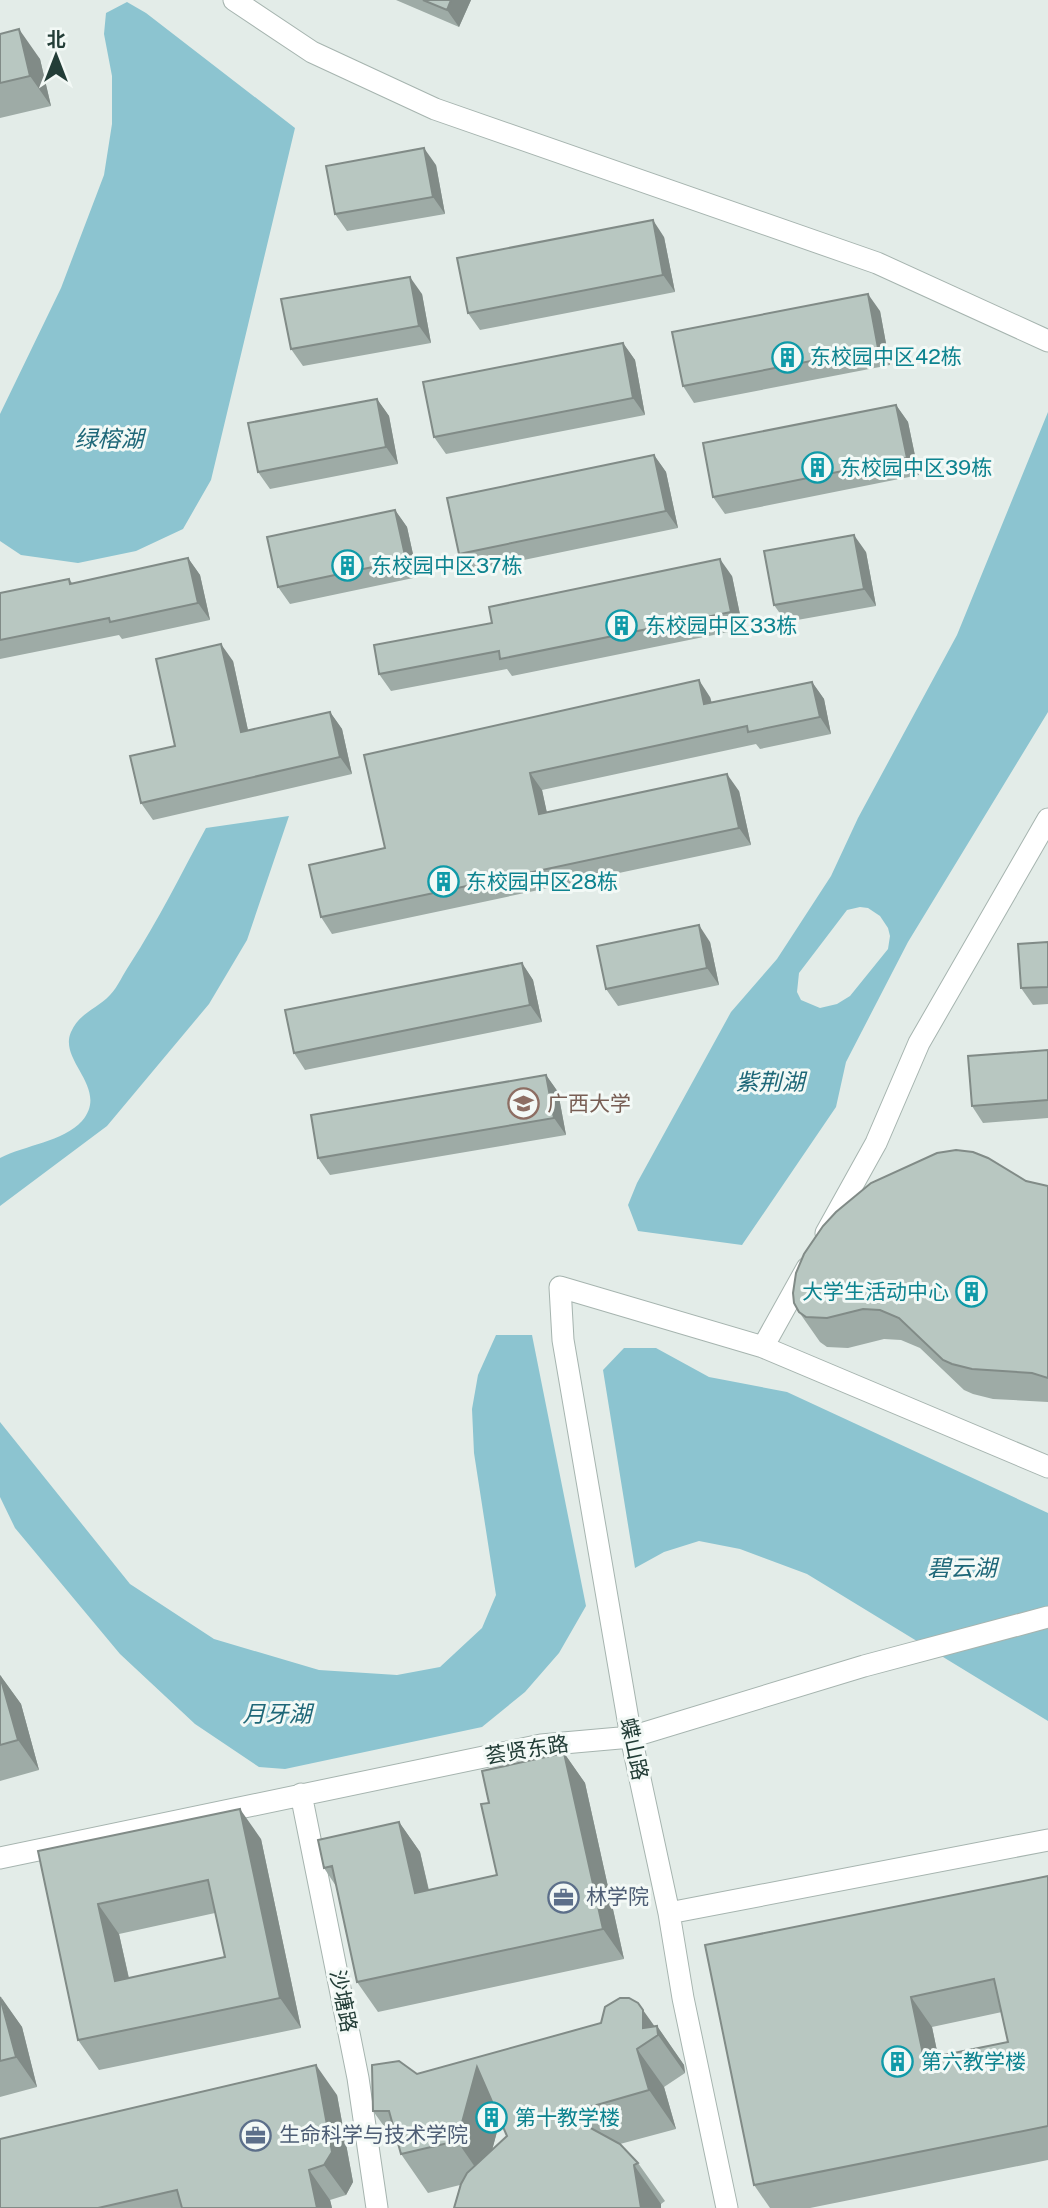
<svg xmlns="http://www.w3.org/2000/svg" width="1048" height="2208" viewBox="0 0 1048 2208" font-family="'Public Sans','Noto Sans SC',sans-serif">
	<rect width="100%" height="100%" fill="#e3ece8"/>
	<path fill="#8cc4d0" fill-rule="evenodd" d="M127,2L146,13L295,128L211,480L183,529L136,551L78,563L21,555L0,541V414L61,288L104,175L112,124V76L104,34L106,13Z
		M1048,412V712L908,942L846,1062L836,1107L742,1245L638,1231L628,1205L637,1183L731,1012L777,959L831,876L858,818L957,635ZM860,907L868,908L880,916L888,928L890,936L888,949L850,996L837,1004L820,1008L801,1000L797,992L799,973L847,910Z
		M289,816L247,940L209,1004L107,1126L0,1206V1158C25,1145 63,1142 82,1121C110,1088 58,1061 71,1032C79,1013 97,1009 110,995C118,987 123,974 130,964C158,921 181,874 206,828Z
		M496,1335H532L586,1606L559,1653L525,1692L482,1727L285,1769L259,1767L195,1724L120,1654L15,1528L0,1497V1422L130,1584L214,1639L319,1670L397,1675L440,1667L482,1628L496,1595L474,1453L472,1409L478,1375Z
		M624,1348H656L709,1377L787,1392L1048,1513V1721L807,1574L740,1549L699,1541L664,1552L635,1568L603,1370Z"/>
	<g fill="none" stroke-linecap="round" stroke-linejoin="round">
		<defs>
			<path id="street" d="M234,0L312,52L435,109L877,263L1048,341
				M826,1233L876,1143L919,1043L1048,819
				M763,1347L807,1268
				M301,1794L358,2078L377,2208
				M0,1858L541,1745L631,1737L864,1666L1048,1617
				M669,1913L1048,1840
				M727,2208L683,1998L669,1913L631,1737L563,1340L560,1287L763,1347L1048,1467"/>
		</defs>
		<use href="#street" stroke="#a6b4af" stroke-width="23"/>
		<use href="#street" stroke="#fff" stroke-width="21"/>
	</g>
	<path fill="#9eaba6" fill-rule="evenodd" d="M396,0H471L459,27Z
		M0,34L40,59L51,106L0,118Z
		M436,165L445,214L347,231L335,214Z
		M664,237L675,292L480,330L468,313Z
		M422,294L431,343L303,366L291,349Z
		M880,311L890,365L694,403L683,386Z
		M623,343L635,360L645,415L446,454L434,437Z
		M377,399L389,416L398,464L270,489L258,472Z
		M896,405L908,422L919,475L725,514L713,497Z
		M654,455L666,472L678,528L471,571L459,554Z
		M395,510L407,527L418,577L290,604L278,587Z
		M866,552L876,606L786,622L774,605Z
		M188,558L200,575L210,620L122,639L119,635L0,659V593L69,579L73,584Z
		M732,576L743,629L512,676L507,669L391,691L379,674L492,623Z
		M233,661L248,730L330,712L342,729L352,774L153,820L141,803L175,746Z
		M812,682L824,699L831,734L760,749L756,744L542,790L547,814L739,791L751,845L332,934L321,917L385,848L364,755L710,697L712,703Z
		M710,942L719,985L618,1006L606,989Z
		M1048,942V1004L1033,1005L1021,988Z
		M522,963L533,980L542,1022L305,1070L294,1053Z
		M1048,1050V1118L983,1123L972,1106Z
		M546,1075L558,1092L566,1135L330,1175L318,1158Z
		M1026,1181L1048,1186V1402L993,1399L973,1394L964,1390L920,1348L901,1340L884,1339L848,1348L827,1347L820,1342L799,1312Z
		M0,1675L21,1704L39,1770L0,1781Z
		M564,1753L585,1783L624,1959L378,2012L357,1982L336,1886L324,1868L399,1822L420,1852L429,1890L497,1875L489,1803Z
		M261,1839L301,2028L99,2070L78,2040L38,1851ZM215,1913L225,1957L129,1978L119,1934Z
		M1048,1876V2160L810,2208H770L754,2185L705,1945ZM1002,2012L1008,2042L938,2056L932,2027Z
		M0,1997L22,2027L37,2087L0,2097Z
		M657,2026L684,2065L685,2073L664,2087L676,2129L620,2144L638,2163L665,2201L661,2204V2208H454L460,2185L428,2193L401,2154L399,2147L373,2111L417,2074ZM500,2120L507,2136L492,2150Z
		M337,2095L353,2182L346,2195L330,2200L332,2208H0Z"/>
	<path fill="#818b87" d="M451,0H471L459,27L447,10Z
		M19,29L40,59L51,106L30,76Z
		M424,148L436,165L445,214L433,197Z
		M653,220L664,237L675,292L663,275Z
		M410,277L422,294L431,343L419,326Z
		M868,294L880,311L890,365L878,348Z
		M623,343L635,360L645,415L633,398Z
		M377,399L389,416L398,464L386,447Z
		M896,405L908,422L919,475L907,458Z
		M654,455L666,472L678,528L666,511Z
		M395,510L407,527L418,577L406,560Z
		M854,535L866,552L876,606L864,589Z
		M188,558L200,575L210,620L198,603Z
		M720,559L732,576L743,629L731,612Z
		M221,644L233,661L252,749L241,732Z
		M699,680L710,697L716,721L704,704Z
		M812,682L824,699L831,734L820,717Z
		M330,712L342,729L352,774L340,757Z
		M530,773L542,790L551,831L539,814Z
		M727,774L739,791L751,845L739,828Z
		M699,925L710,942L719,985L707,968Z
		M522,963L533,980L542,1022L530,1005Z
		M546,1075L558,1092L566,1135L554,1118Z
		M0,1675L21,1704L39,1770L18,1740Z
		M564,1753L585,1783L624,1959L603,1929Z
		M240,1809L261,1839L301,2028L280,1998Z
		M399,1822L420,1852L436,1923L415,1893Z
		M98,1904L119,1934L136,2011L115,1981Z
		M1,1997L22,2027L37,2087L16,2057Z
		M911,1997L932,2027L945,2089L924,2059Z
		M643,2010L658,2031L657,2026L684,2065L685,2073L658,2035L643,2028Z
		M637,2049L664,2087L676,2129L649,2090Z
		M316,2065L337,2095L353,2182L346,2195L324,2165Z
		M477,2067L504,2106L484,2180L457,2141Z
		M634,2165L661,2204V2208H641Z
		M309,2170L330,2200L332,2208H317Z"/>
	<path fill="#b8c7c1" stroke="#818b87" stroke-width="2" fill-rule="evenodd" d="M423,0H451L447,10Z
		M19,29L30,76L0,83V34Z
		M424,148L433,197L335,214L326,166Z
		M653,220L663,275L468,313L457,258Z
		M410,277L419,326L291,349L281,299Z
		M868,294L878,348L683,386L672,332Z
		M623,343L633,398L434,437L423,382Z
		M377,399L386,447L258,472L248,423Z
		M896,405L907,458L713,497L703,443Z
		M654,455L666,511L459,554L447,498Z
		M395,510L406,560L278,587L267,537Z
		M854,535L864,589L774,605L764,551Z
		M188,558L198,603L110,622L109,618L0,640V593L69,579L70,584Z
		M720,559L731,612L500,659L499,651L379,674L374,645L492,623L489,607Z
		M221,644L241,732L330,712L340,757L141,803L130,756L175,746L156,659Z
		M699,680L704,704L812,682L820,717L748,732L747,726L530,773L539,814L727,774L739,828L321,917L309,865L385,848L364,755Z
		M699,925L707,968L606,989L597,946Z
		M1048,942V987L1021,988L1018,944Z
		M522,963L530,1005L294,1053L285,1010Z
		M1048,1050V1100L972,1106L968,1056Z
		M546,1075L554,1118L318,1158L311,1115Z
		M956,1150L973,1152L988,1158L1026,1181L1048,1186V1378L1032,1373L972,1369L952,1364L943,1360L899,1318L880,1310L863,1309L827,1318L806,1317L799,1312L794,1303L793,1293L796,1273L804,1254L823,1226L836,1212L871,1183L937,1153Z
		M0,1676L18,1740L0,1745Z
		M564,1753L603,1929L357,1982L332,1866L324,1868L318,1840L399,1822L415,1893L497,1875L481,1804L489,1803L482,1771Z
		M240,1809L280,1998L78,2040L38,1851ZM208,1880L225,1957L115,1981L98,1904Z
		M1048,1876V2126L754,2185L705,1945ZM994,1979L1008,2042L924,2059L911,1997Z
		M0,1997L16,2057L0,2061Z
		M620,1998H629L638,2003L643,2010V2028L657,2026L658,2035L637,2049L649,2090L565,2114L620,2144L638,2163L634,2165L641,2208H454L461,2184L467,2173L507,2136L477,2067L457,2141L401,2154L389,2111H373L372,2065L399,2061L417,2074L601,2023L605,2007Z
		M316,2065L332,2152L324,2165L309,2170L317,2208H182L177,2190L98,2208H0V2139Z"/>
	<defs>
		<symbol id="building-ring" viewBox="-11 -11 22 22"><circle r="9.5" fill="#f3f9f6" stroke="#0f9aa8" stroke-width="1.5"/><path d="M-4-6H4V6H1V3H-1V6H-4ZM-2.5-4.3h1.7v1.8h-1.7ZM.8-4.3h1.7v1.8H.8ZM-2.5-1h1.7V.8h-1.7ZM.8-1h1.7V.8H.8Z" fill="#0f9aa8"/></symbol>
		<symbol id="university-ring" viewBox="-11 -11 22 22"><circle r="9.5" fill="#f3f9f6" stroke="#8d6e63" stroke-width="1.5"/><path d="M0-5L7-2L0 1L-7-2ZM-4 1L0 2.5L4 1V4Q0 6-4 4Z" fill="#8d6e63"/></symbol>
		<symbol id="office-ring" viewBox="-11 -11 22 22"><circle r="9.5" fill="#f3f9f6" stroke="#5c6f8a" stroke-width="1.5"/><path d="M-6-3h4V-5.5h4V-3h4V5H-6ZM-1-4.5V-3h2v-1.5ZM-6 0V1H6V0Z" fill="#5c6f8a"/></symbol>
	</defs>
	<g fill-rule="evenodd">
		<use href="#building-ring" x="770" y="340" width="35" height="35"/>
		<use href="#building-ring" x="800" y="450" width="35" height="35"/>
		<use href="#building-ring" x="330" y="548" width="35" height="35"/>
		<use href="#building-ring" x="604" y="608" width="35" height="35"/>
		<use href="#building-ring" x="426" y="864" width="35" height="35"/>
		<use href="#university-ring" x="506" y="1086" width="35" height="35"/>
		<use href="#building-ring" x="954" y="1274" width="35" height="35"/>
		<use href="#office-ring" x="546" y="1880" width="35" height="35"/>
		<use href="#building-ring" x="880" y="2044" width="35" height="35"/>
		<use href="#building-ring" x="474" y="2100" width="35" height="35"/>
		<use href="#office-ring" x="238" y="2118" width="35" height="35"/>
	</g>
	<g text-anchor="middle" stroke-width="6" stroke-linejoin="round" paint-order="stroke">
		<g font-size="21" fill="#0d838f" stroke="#f3f9f6" text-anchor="start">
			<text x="810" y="364">东校园中区42栋</text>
			<text x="840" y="475">东校园中区39栋</text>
			<text x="371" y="573">东校园中区37栋</text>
			<text x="645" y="633">东校园中区33栋</text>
			<text x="466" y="889">东校园中区28栋</text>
			<text x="949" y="1299" text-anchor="end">大学生活动中心</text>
			<text x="921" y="2069">第六教学楼</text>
			<text x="515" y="2125">第十教学楼</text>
		</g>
		<g font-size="21" fill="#785e54" stroke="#f3f9f6" text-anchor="start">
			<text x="547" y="1111">广西大学</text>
		</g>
		<g font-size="21" fill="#233d37" stroke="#f3f9f6">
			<text transform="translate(634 1749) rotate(78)" y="7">蝶山路</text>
			<text transform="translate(527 1750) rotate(-9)" y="7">荟贤东路</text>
			<text transform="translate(343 2001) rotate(79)" y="7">沙塘路</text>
		</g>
		<g font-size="21" fill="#4e5e75" stroke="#f3f9f6" text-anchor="start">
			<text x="586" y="1904">林学院</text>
			<text x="279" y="2142">生命科学与技术学院</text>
		</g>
		<g font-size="23" font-style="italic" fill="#1e6778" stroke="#f3f9f6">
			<text x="109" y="447">绿榕湖</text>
			<text x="770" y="1090">紫荆湖</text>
			<text x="962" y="1576">碧云湖</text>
			<text x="277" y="1722">月牙湖</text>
		</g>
	</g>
	<g transform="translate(56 56)" stroke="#f3f9f6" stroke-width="5" paint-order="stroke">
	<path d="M0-5L12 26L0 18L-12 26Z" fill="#233d37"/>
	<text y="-10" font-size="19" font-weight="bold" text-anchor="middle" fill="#233d37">北</text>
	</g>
</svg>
